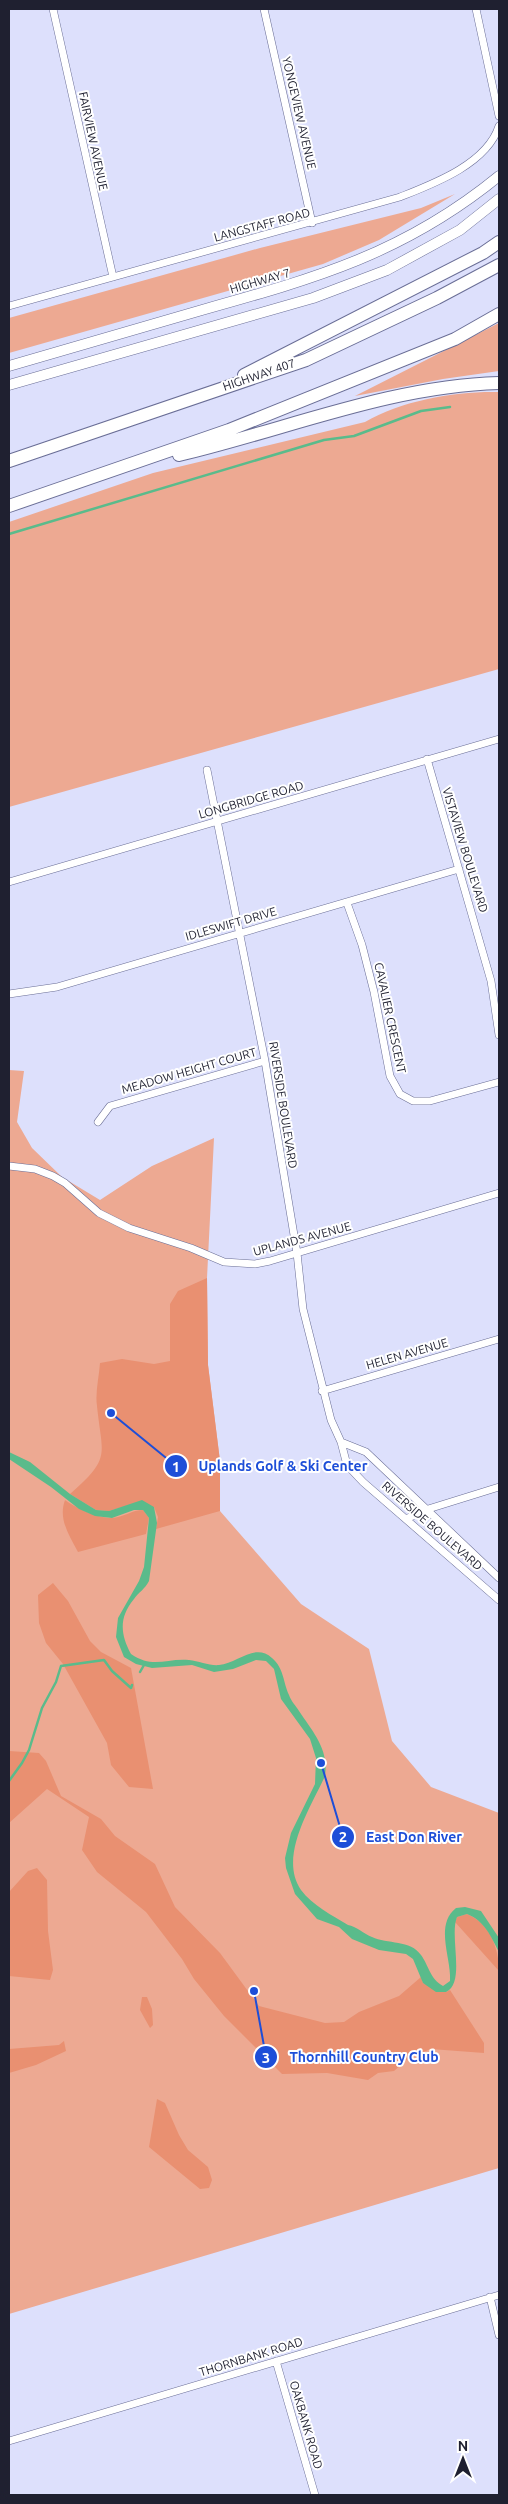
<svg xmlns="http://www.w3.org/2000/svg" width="508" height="2504" viewBox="0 0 508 2504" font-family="Ubuntu,sans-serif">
	<rect width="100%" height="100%" fill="#dde0fc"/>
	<path fill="#eda992" d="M455,194L379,240L323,264L9,353V318L260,248L421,208Z
		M499,323V371L443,379L355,396Z
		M499,392V669L9,807V522L153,473L365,422C403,400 456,391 499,392Z
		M9,1070L24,1071L17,1122L32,1148L62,1177L100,1200L152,1166L214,1138L207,1278L208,1365L220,1461V1511L301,1604L369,1649L392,1741L431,1787L499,1813V2168L9,2314Z"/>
	<path fill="#e99071" d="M207,1278L208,1365L220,1461V1511L156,1529L158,1517L154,1507L129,1505L109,1511L96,1510L70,1494C112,1457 102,1456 97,1406C95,1393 99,1377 100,1363L122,1359L154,1364L170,1361V1304L178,1291Z
		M65,1500C76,1508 99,1519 113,1518C124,1517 132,1510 143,1510L149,1518L146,1534L78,1552C69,1535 58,1519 65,1500Z
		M53,1583L68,1601L90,1641L101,1652L131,1668L153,1789L129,1787L111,1765L107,1743L63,1664L46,1643L39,1623L38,1595Z
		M9,1751L39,1753L46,1761L61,1796L101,1819L115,1836L155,1864L175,1907L220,1953L259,2006L325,2023L344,2022L359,2012L399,1996L421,1977L423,1983L446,1992L450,1990L484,2043V2053L431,2049L410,2057L394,2071L378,2073L368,2080L327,2073L282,2074L224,2016L194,1979L182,1959L146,1912L97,1872L82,1850L89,1817L47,1789L9,1823Z
		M37,1868L47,1880L48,1931L53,1970L50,1980L9,1976V1892L28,1871Z
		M467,1914C490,1923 499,1949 499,1971L455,1922L457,1917Z
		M142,1997H147L152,2009L153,2025L150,2028L140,2010Z
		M64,2041L66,2051L36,2065L9,2073V2049L59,2045Z
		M157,2099L165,2103L179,2135L188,2150L208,2167L212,2180L209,2188L200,2189L149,2147Z"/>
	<path fill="#5abb8b" d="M9,1452L30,1462L70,1494L96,1510L109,1511L142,1500L154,1507L157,1523L149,1581C145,1589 139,1592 134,1599C119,1617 120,1634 131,1654C153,1669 166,1658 189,1660C199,1661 210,1666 219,1665C237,1664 255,1642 272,1658C284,1668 283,1682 289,1695C291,1701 296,1706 299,1711C313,1732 329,1749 325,1776C311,1807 278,1857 301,1890C312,1905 333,1916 348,1925C356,1926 364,1934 372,1937C387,1944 411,1940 421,1955C429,1966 430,1979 443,1986L450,1981V1975C449,1953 436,1924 456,1908L465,1907L481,1911L499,1938V1952C491,1937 485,1921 467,1914L457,1917C449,1936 466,1983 446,1992H436L423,1983L413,1959L406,1954L379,1950L352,1939L339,1927L317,1919L295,1894L286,1868L285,1858L291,1833L315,1784L316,1758L310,1739L281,1699L274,1669L266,1661L256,1660L233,1669L214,1672L192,1665L152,1668L136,1664L124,1657L116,1637L118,1618L139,1581L144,1567L149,1518L143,1510H134L112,1518L95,1516L79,1509L51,1487L9,1459Z"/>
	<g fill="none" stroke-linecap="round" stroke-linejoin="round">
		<path stroke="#5abb8b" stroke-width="2.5" d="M9,534L324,440L354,436L421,411L450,407
			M140,1672L144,1665
			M9,1781L22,1763L29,1750L42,1708L56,1682L61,1666L104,1660L112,1671L131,1688L132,1685"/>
		<defs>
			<path id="minor" d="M53,9L113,277
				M264,9L312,223
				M476,9L499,116
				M9,306L400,197C433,184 487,164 499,126
				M427,759L491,981L499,1035
				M207,770L265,1061L297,1253L303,1309L331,1420L341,1442L347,1465L363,1482L499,1600
				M9,882L499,739
				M347,903L362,945L374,992L390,1076L400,1094L413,1101H430L499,1082
				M9,994L57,987L459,869
				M98,1122L110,1106L265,1061
				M9,1166L35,1169L53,1176L65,1183L99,1213L129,1228L191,1248L224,1262L255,1264L270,1261L499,1193
				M322,1391L499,1339
				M341,1442L366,1452L499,1578
				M406,1519L425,1510L499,1487
				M490,2297L499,2335
				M276,2361L315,2495
				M9,2441L499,2295"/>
			<path id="primary" d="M9,366C73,347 138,329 202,310C316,278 405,253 499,176
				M9,385L313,298L387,270L460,230L499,199"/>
			<path id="motorway" d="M244,375L483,253L499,242
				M179,455C285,430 390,386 499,383
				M9,461L306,360L437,298L499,265
				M9,506L229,430L455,339L499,314"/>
		</defs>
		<use href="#minor" stroke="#6a6e96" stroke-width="8"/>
		<use href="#primary" stroke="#6a6e96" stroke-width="11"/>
		<use href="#motorway" stroke="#6a6e96" stroke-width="14"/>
		<use href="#minor" stroke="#fff" stroke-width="7"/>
		<use href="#primary" stroke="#fff" stroke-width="10"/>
		<use href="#motorway" stroke="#fff" stroke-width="12"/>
	</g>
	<g text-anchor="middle" stroke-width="4" stroke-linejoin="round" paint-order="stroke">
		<g font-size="12" fill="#1f2030" stroke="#fff">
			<text transform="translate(299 113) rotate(77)" y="4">YONGEVIEW AVENUE</text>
			<text transform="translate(93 141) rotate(78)" y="4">FAIRVIEW AVENUE</text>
			<text transform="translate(262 225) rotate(-15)" y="4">LANGSTAFF ROAD</text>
			<text transform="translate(260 281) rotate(-16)" y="4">HIGHWAY 7</text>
			<text transform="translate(259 375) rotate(-19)" y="4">HIGHWAY 407</text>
			<text transform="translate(251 800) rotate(-16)" y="4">LONGBRIDGE ROAD</text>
			<text transform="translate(465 850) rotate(73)" y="4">VISTAVIEW BOULEVARD</text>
			<text transform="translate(231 924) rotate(-16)" y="4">IDLESWIFT DRIVE</text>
			<text transform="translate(390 1018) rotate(78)" y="4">CAVALIER CRESCENT</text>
			<text transform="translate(189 1071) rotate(-16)" y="4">MEADOW HEIGHT COURT</text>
			<text transform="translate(283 1105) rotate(81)" y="4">RIVERSIDE BOULEVARD</text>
			<text transform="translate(302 1239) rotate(-15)" y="4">UPLANDS AVENUE</text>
			<text transform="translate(407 1354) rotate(-16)" y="4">HELEN AVENUE</text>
			<text transform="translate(432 1526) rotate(41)" y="4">RIVERSIDE BOULEVARD</text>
			<text transform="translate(251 2357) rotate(-17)" y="4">THORNBANK ROAD</text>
			<text transform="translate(306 2425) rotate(74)" y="4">OAKBANK ROAD</text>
		</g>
	</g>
	<path fill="none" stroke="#1d4ed8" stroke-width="2" d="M111 1413L176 1466M321 1763L343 1837M254 1991L266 2057"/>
	<g fill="#1d4ed8" stroke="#fff" stroke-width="2">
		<circle cx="111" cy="1413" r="5"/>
		<circle cx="321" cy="1763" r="5"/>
		<circle cx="254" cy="1991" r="5"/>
		<circle cx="176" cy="1466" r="12"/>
		<circle cx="343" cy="1837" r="12"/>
		<circle cx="266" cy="2057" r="12"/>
	</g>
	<g font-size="15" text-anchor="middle" font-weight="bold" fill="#fff">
		<text x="176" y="1472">1</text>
		<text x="343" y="1842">2</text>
		<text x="266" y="2063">3</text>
	</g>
	<g font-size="14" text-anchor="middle" font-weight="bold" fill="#1d4ed8" stroke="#fff" stroke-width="4" stroke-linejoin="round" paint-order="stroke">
		<text x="283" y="1471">Uplands Golf &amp; Ski Center</text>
		<text x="414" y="1842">East Don River</text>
		<text x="364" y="2062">Thornhill Country Club</text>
	</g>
	<rect width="508" height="2504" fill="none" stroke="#1f2030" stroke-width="20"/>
	<g transform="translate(463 2459)" stroke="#ffffff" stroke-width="4" paint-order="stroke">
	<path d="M0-4L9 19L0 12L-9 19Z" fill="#1f2030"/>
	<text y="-8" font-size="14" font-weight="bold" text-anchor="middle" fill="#1f2030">N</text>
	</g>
</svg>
